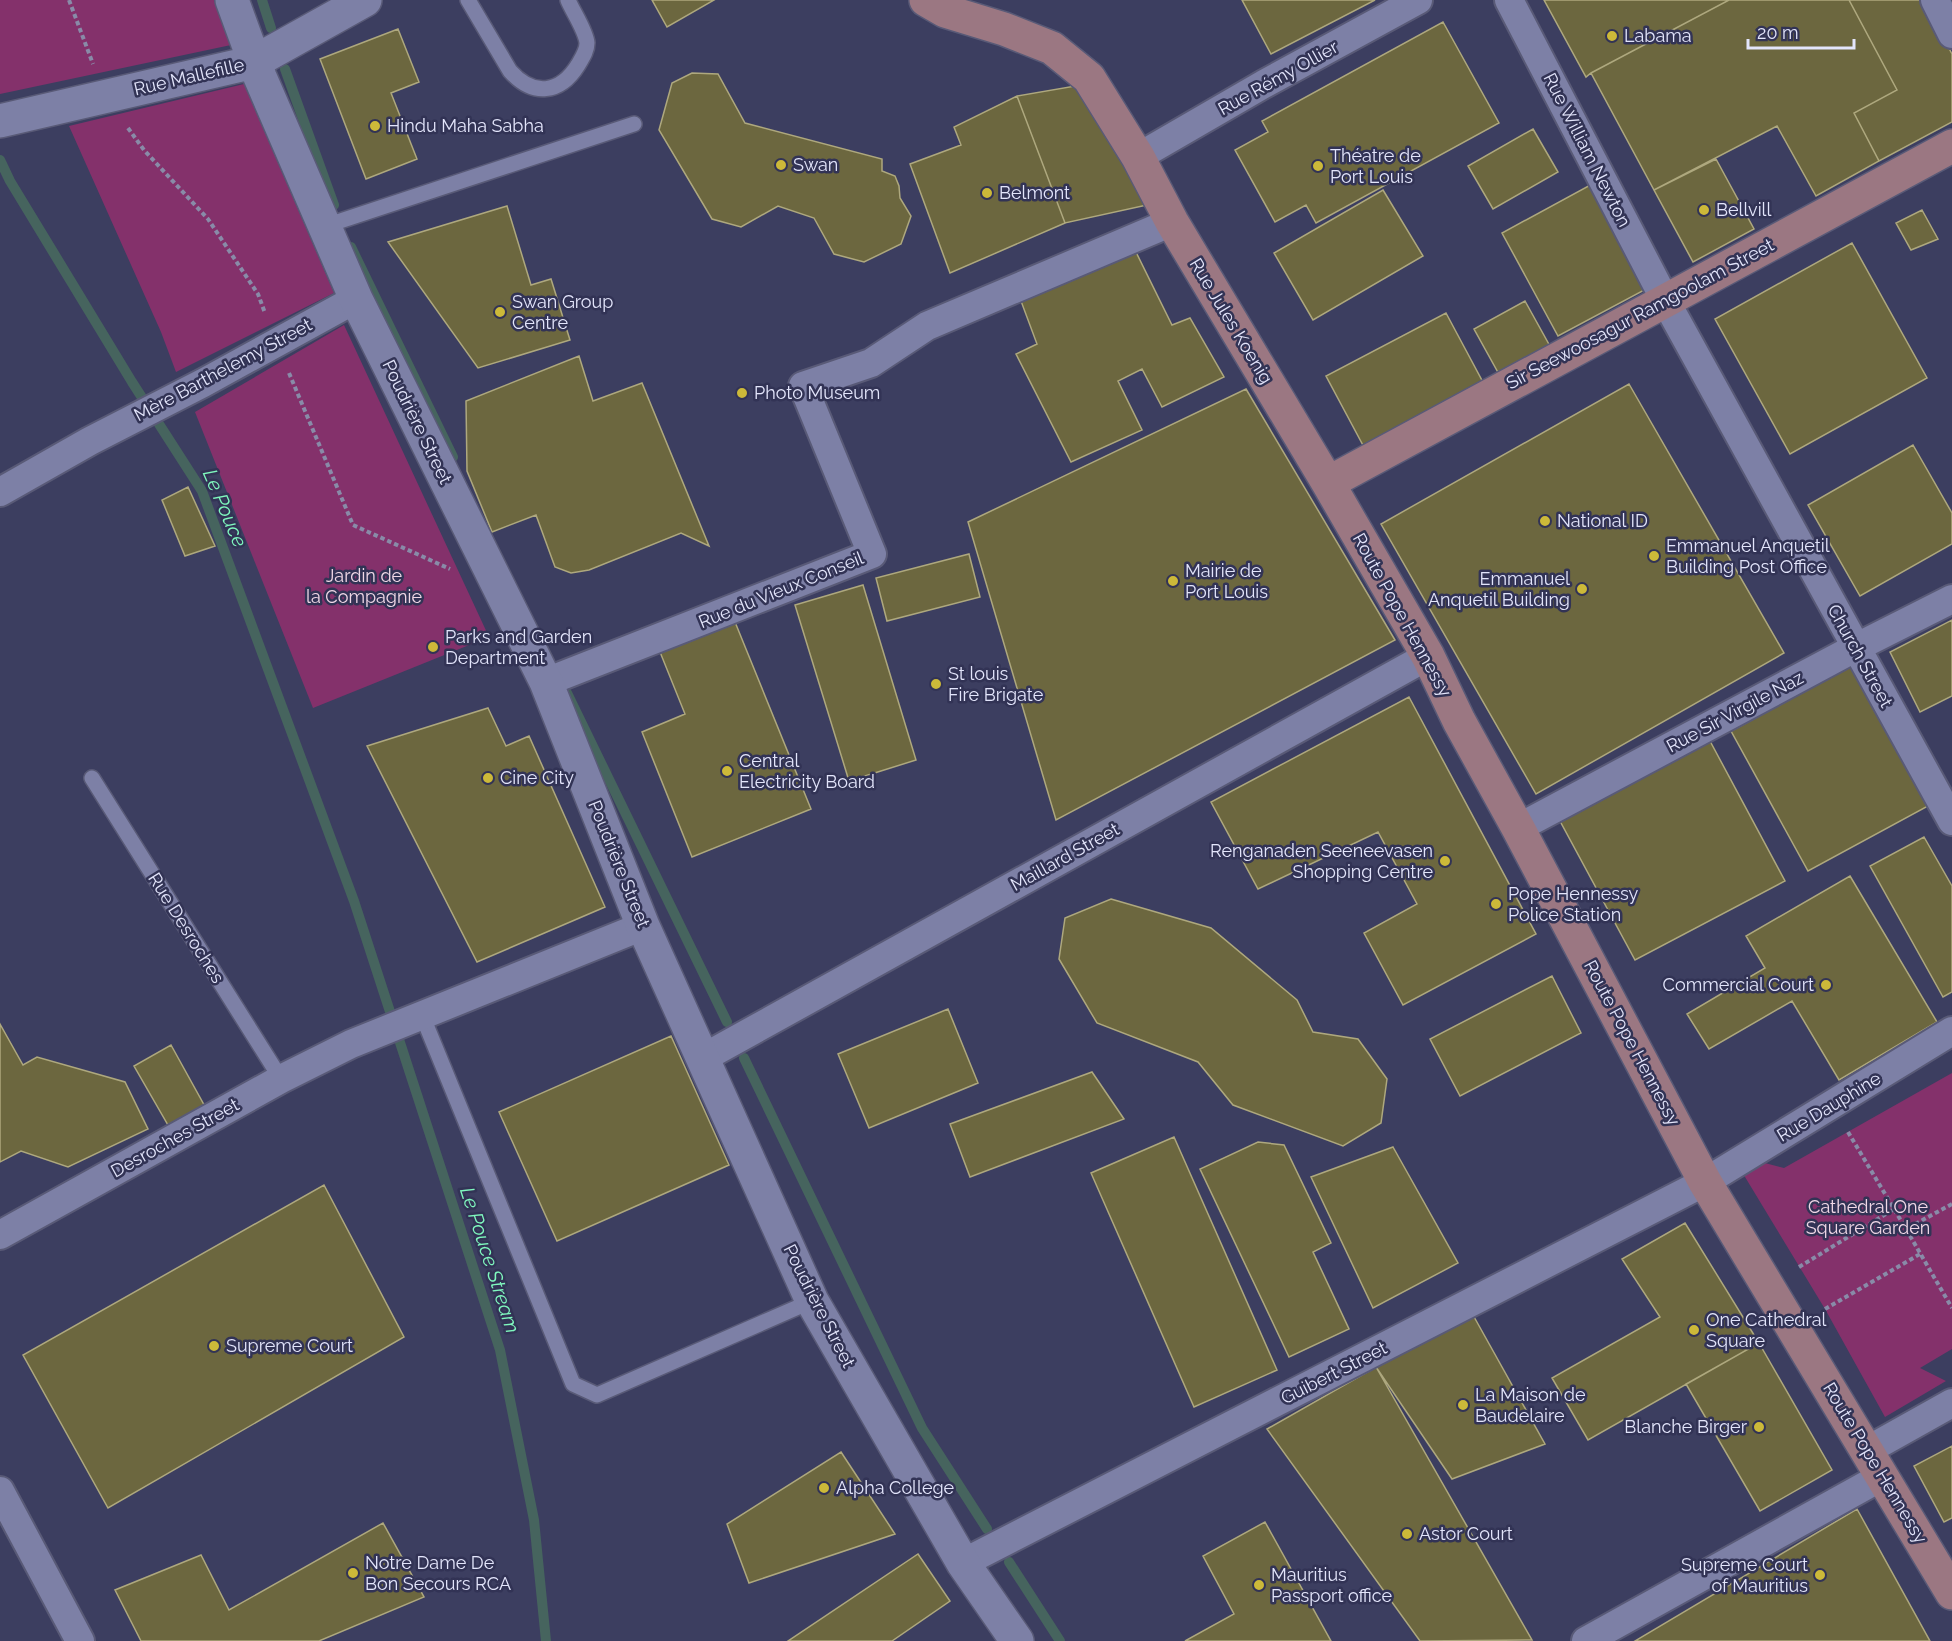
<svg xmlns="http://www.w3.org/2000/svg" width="1952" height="1641" viewBox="0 0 1952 1641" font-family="Raleway,sans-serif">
	<rect width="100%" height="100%" fill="#3c3e60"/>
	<path fill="#84316b" d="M0,0H214L231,45L0,94Z
		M244,84L334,293L176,372L161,332L69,126Z
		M344,325L489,637L313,708L195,412Z
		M1952,1073V1349L1920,1368L1946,1381L1885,1417L1825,1309L1742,1172L1761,1162L1784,1168Z"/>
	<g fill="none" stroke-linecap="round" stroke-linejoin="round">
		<path stroke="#46645e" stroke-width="10" d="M262,0L271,28
			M285,69L334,205
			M0,160L10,181L132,382L202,491L354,901L500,1350L534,1520L546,1641
			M351,247L453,457
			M567,693L727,1022
			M744,1058L922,1428L987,1529
			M1009,1562L1060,1641"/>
	</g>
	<path fill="#6c673f" stroke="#aea87e" stroke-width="1.5" d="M652,0H714L667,27Z
		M1242,0H1375L1271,54Z
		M1544,0H1729L1591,73L1586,77Z
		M1729,0H1849L1897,90L1854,113L1879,161L1816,196L1777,126L1654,190L1591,73Z
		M1849,0H1923L1952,54V122L1879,161L1854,113L1897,90Z
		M1443,22L1499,123L1316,223L1306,205L1275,222L1235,150L1268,132L1262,121Z
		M398,29L419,82L391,93L417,159L366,179L320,59Z
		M692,73L718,74L745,123L882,159V171L895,176L899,186L900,198L911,216L901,244L864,262L834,254L814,218L778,206L741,227L712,219L659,130L672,83Z
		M1081,85L1147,205L1065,223L1017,96Z
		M1017,96L1065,223L950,273L910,164L961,145L954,127Z
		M1533,129L1558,172L1493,209L1468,166Z
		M1716,159L1754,229L1693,262L1654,190Z
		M1594,183L1650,287L1558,336L1502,233Z
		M1383,190L1423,256L1313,320L1274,253Z
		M507,206L531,285L551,279L570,340L478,368L388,242Z
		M1922,210L1938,239L1911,250L1896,223Z
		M1852,243L1927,378L1790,454L1715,319Z
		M1132,244L1172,325L1190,318L1224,377L1162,407L1142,369L1118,381L1142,430L1071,462L1016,354L1037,344L1018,293Z
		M1525,301L1551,348L1500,376L1474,329Z
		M1446,313L1485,386L1365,449L1326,376Z
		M579,356L593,401L642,383L709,546L681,533L589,570L571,573L555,567L536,515L492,532L467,471L466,401Z
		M1629,384L1784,653L1536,794L1381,524Z
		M1246,389L1395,640L1056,820L968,522Z
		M1913,445L1952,513V544L1860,596L1808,505Z
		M188,487L215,546L185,556L162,500Z
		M969,554L980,597L887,621L876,578Z
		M863,585L916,760L849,781L795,605Z
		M1952,620V696L1920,712L1890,652Z
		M735,622L811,809L692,857L642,732L685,714L660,652Z
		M1851,666L1928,806L1808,871L1731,731Z
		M1409,697L1536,934L1403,1005L1364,933L1417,904L1378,832L1258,889L1211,802Z
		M488,708L506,746L529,736L605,907L477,962L367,746Z
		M1710,741L1785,881L1635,960L1560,821Z
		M1924,837L1952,886V992L1943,997L1870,866Z
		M1850,876L1937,1022L1839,1080L1792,1001L1709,1049L1687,1014L1765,968L1746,936Z
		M1111,899L1211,928L1297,1000L1313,1032L1358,1039L1387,1079L1381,1123L1343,1146L1233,1105L1198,1062L1097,1023L1059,959L1065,918Z
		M1552,976L1581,1033L1460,1096L1430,1039Z
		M948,1009L978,1083L869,1128L838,1054Z
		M0,1024L23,1065L37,1057L125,1082L148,1129L68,1167L21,1151L0,1162Z
		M671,1036L729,1165L557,1241L499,1112Z
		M171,1045L208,1112L172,1132L134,1066Z
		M1092,1072L1124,1119L970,1177L950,1124Z
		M1174,1137L1277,1370L1194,1407L1091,1173Z
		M1258,1142L1284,1145L1331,1243L1313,1252L1349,1329L1289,1357L1200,1169Z
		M1393,1147L1458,1263L1373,1308L1311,1177Z
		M324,1185L404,1337L108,1508L23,1355Z
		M1685,1223L1759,1343L1588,1440L1552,1378L1660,1317L1622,1259Z
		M1473,1315L1545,1444L1452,1479L1376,1367Z
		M1759,1343L1832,1470L1760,1511L1686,1384Z
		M1376,1367L1532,1640L1420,1641L1267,1429Z
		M1952,1446V1518L1944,1522L1914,1466Z
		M841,1452L895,1534L749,1583L727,1524Z
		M1857,1509L1930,1641H1635Z
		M1265,1522L1331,1641H1185L1234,1614L1203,1556Z
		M383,1523L424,1597L319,1641H141L115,1590L201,1555L229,1610Z
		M918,1554L950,1601L892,1641H788Z"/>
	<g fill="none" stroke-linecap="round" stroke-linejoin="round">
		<defs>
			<path id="service" d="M468,0L510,71C533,97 560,94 578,65C582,58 587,51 587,43C586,31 573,12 568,0
				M325,226L634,124
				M92,778L281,1079
				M422,1015L573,1384L597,1395L812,1301"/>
			<path id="minor" d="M1509,0L1665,300L1952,821
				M1935,0L1952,34
				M1138,157L1264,84L1418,0
				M0,492L90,441L203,383L356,299
				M546,682L872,554L803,386L871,363L927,326L1172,222
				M1518,828L1855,648L1952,599
				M703,1058L1428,656
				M0,1235L281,1079L351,1044L643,926
				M1868,1450L1952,1403
				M0,1491L80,1641
				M963,1563L1705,1182L1952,1031
				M1586,1641L1883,1476"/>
			<path id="tertiary" d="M232,0L260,77L356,299L546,682L643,926L812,1301L963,1563L1017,1641
				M0,121L254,62L365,0"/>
			<path id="secondary" d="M926,0L945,11L1004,29L1052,48L1089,78L1138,157L1172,222L1328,483L1428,656L1459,721L1518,828L1705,1182L1952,1593
				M1328,483L1952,146"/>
		</defs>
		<use href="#service" stroke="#595a77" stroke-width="18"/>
		<use href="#minor" stroke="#595a77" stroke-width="32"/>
		<use href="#tertiary" stroke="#595a77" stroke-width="36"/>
		<use href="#secondary" stroke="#595a77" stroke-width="36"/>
		<path stroke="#898ba8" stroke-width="4" stroke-dasharray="4.5 3" stroke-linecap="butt" d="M69,0L93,64
			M128,128L144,150L208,219L258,294L265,313
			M289,373L353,525L450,569
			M1848,1132L1906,1229
			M1952,1204L1906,1229L1952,1308
			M1799,1267L1894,1209
			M1825,1309L1920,1254"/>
		<use href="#service" stroke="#7d80a6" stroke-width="15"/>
		<use href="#minor" stroke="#7d80a6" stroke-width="28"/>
		<use href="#tertiary" stroke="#7d80a6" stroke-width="33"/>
		<use href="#secondary" stroke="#9b7782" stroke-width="33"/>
	</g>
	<g fill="#ccb939" stroke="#323355" stroke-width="2">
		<circle cx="1612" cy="36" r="6"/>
		<circle cx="375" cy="126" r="6"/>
		<circle cx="781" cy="165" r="6"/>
		<circle cx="1318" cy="166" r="6"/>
		<circle cx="987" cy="193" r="6"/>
		<circle cx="1704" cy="210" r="6"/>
		<circle cx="500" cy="312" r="6"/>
		<circle cx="742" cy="393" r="6"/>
		<circle cx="1545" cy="521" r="6"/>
		<circle cx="1654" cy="556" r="6"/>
		<circle cx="1173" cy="581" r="6"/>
		<circle cx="1582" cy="589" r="6"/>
		<circle cx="433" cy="647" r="6"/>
		<circle cx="936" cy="684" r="6"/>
		<circle cx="727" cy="771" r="6"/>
		<circle cx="488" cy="778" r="6"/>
		<circle cx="1445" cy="861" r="6"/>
		<circle cx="1496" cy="904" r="6"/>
		<circle cx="1826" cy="985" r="6"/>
		<circle cx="1694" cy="1330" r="6"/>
		<circle cx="214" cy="1346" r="6"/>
		<circle cx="1463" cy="1405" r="6"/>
		<circle cx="1759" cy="1427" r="6"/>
		<circle cx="824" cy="1488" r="6"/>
		<circle cx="1407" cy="1534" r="6"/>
		<circle cx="353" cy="1573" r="6"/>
		<circle cx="1820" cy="1575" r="6"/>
		<circle cx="1259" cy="1585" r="6"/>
	</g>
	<g text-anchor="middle" stroke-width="5" stroke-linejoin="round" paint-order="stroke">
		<g font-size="18" fill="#e3e5fb" stroke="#323355" text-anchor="start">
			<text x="1624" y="42">Labama</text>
			<text x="387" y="132">Hindu Maha Sabha</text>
			<text x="1330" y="162">Théatre de<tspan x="1330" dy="21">Port Louis</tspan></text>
			<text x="793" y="171">Swan</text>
			<text x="999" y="199">Belmont</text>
			<text x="1716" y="216">Bellvill</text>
			<text x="512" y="308">Swan Group<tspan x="512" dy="21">Centre</tspan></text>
			<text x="754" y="399">Photo Museum</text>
			<text x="1557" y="527">National ID</text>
			<text x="1666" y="552">Emmanuel Anquetil<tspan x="1666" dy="21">Building Post Office</tspan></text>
			<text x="1185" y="577">Mairie de<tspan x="1185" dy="21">Port Louis</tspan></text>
			<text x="1570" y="585" text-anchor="end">Emmanuel<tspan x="1570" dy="21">Anquetil Building</tspan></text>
			<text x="445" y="643">Parks and Garden<tspan x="445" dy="21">Department</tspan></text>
			<text x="948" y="680">St louis<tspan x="948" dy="21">Fire Brigate</tspan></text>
			<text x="739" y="767">Central<tspan x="739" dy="21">Electricity Board</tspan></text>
			<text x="500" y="784">Cine City</text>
			<text x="1433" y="857" text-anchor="end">Renganaden Seeneevasen<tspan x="1433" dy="21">Shopping Centre</tspan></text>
			<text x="1508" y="900">Pope Hennessy<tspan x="1508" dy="21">Police Station</tspan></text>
			<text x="1814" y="991" text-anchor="end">Commercial Court</text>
			<text x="1706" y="1326">One Cathedral<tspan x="1706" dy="21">Square</tspan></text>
			<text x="226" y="1352">Supreme Court</text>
			<text x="1475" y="1401">La Maison de<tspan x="1475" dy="21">Baudelaire</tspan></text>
			<text x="1747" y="1433" text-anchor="end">Blanche Birger</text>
			<text x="836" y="1494">Alpha College</text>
			<text x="1419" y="1540">Astor Court</text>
			<text x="365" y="1569">Notre Dame De<tspan x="365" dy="21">Bon Secours RCA</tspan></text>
			<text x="1808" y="1571" text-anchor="end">Supreme Court<tspan x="1808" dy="21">of Mauritius</tspan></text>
			<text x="1271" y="1581">Mauritius<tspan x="1271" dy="21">Passport office</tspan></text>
		</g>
		<g font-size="18" fill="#e3e5fb" stroke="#323355">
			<text transform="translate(189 77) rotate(-13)" y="6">Rue Mallefille</text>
			<text transform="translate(1278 78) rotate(-29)" y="6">Rue Rémy Ollier</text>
			<text transform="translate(1587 150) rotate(63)" y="6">Rue William Newton</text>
			<text transform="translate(1640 314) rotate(-28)" y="6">Sir Seewoosagur Ramgoolam Street</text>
			<text transform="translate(1231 321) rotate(59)" y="6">Rue Jules Koenig</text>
			<text transform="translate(223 370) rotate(-28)" y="6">Mère Barthelemy Street</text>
			<text transform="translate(417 422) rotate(64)" y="6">Poudrière Street</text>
			<text transform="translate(781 590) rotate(-22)" y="6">Rue du Vieux Conseil</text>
			<text transform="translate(1402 615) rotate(61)" y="6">Route Pope Hennessy</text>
			<text transform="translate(1860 656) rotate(61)" y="6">Church Street</text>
			<text transform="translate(1735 712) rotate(-28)" y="6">Rue Sir Virgile Naz</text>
			<text transform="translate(1065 857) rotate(-29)" y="6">Maillard Street</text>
			<text transform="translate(619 864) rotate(68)" y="6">Poudrière Street</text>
			<text transform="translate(186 928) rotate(58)" y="6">Rue Desroches</text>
			<text transform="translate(1632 1043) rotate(62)" y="6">Route Pope Hennessy</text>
			<text transform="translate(1829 1107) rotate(-31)" y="6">Rue Dauphine</text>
			<text transform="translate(175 1138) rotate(-29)" y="6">Desroches Street</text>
			<text transform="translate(819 1306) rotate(63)" y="6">Poudrière Street</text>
			<text transform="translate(1334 1373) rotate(-27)" y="6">Guibert Street</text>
			<text transform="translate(1875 1463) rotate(59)" y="6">Route Pope Hennessy</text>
		</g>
		<g font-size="18" fill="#f1d8e7" stroke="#323355">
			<text x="364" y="582">Jardin de<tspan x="364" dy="21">la Compagnie</tspan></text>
			<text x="1868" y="1213">Cathedral One<tspan x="1868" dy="21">Square Garden</tspan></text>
		</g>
		<g font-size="20" font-style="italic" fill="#80f9bf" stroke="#323355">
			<text transform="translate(225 508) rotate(67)" y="7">Le Pouce</text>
			<text transform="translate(490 1260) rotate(72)" y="7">Le Pouce Stream</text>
		</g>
	</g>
	<path d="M1748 39v9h106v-9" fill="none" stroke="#e3e5fb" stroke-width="3"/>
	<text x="1757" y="39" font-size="18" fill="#e3e5fb" stroke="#323355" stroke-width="4.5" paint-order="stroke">20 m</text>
</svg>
